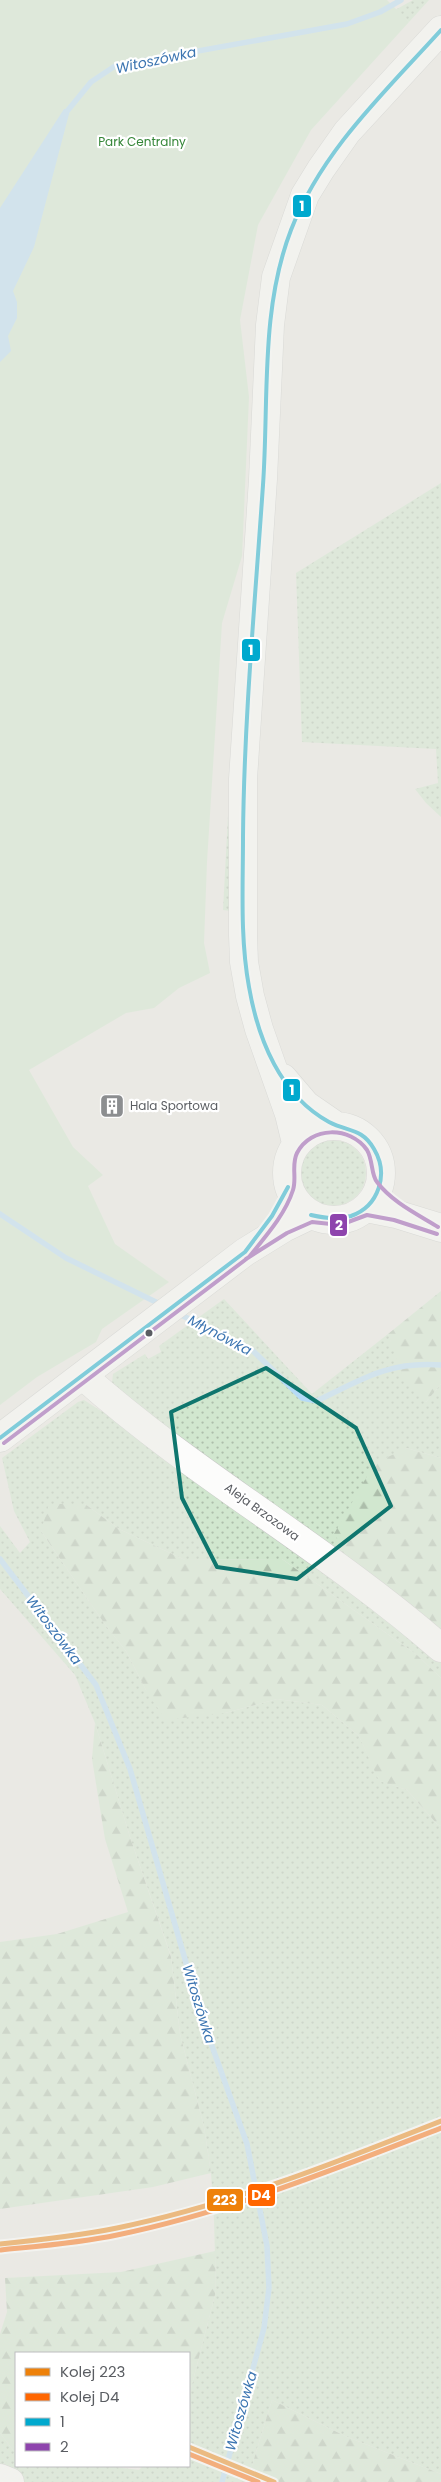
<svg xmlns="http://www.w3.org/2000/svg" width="441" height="2482" viewBox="0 0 441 2482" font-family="Poppins,sans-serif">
	<defs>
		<pattern id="grass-dots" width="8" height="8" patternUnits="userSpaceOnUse" patternTransform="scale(1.25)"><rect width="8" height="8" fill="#d1e7cf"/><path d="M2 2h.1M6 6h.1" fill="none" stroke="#adbeab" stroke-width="1.8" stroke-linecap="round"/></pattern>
		<pattern id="forest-firs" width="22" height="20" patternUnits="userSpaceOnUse" patternTransform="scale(1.25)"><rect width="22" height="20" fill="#d1e7cf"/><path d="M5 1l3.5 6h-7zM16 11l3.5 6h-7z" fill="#adbeab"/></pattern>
	</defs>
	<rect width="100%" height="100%" fill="#eae9e4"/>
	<path fill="url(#grass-dots)" d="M413,0H429L409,22L395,10Z
		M441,483V817L426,803L415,789L438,783L436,749L302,742L296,573Z
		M228,816L231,911L223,910Z
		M300 1173a33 33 0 1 1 66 0a33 33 0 1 1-66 0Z
		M224,1299L312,1394L388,1334L396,1354L426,1402L441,1384V1458L406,1448L352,1561L147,1419L112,1383L113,1374L145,1354L148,1359L161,1352L159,1346Z
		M84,1400L101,1411H115L441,1658V1678L417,1655L282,1559L185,1560L119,1529L85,1504L41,1531L104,1623L126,1651L146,1690L225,1713L277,1699L322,1705L359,1736L380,1781L407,1790L437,1824L441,1826V2474L345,2436L272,2400L247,2482H0V2433L13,2450L16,2451V2466H107L139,2470L143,2466H189V2396L216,2291L214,2220L211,2173L204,2127L180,2034L171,1956L130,1837L95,1723L75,1675L0,1589V1526L20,1553L30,1542L14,1511L2,1458L78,1402Z"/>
	<path fill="url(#forest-firs)" d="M441,1291V1384L426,1402L404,1381L388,1334Z
		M406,1448L441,1458V1634L352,1561L334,1534L374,1464Z
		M49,1504H85L119,1529L185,1560L282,1559L417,1655L441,1678V1826L437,1824L407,1790L379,1781L359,1736L322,1705L277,1699L225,1713L166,1720L148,1694L126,1651L104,1623L41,1531Z
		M95,1723L130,1837L171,1957L180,2034L204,2127L211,2173L153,2187L0,2209V1942L57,1934L128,1912L105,1839L92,1759Z
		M215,2251L216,2291L189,2396V2353H16V2451L13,2450L0,2433V2334L7,2312L5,2278L121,2272Z
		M272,2400L345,2436L441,2474V2482H247Z"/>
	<path fill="#d1e7cf" d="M0,0H387L409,22L311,130L258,225L240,320L249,397L242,556L222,623L207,862L204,943L210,973L179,988L154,1008L126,1013L29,1070L73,1147L103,1175L88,1186L115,1244L169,1282L102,1329L96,1342L37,1377L0,1405Z"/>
	<path fill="#b6dbf7" d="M64,109H68L69,114L34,247L13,291L17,302V318L8,336L11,351L0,362V208Z"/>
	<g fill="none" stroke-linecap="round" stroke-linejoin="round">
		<path stroke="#b6dbf7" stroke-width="5.5" d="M64,115L91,82L115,66L347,24L380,12L401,0
			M0,1214L66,1258L162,1305
			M177,1313L252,1350L302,1398L317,1401C362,1379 389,1361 441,1365
			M0,1559L96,1685L130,1769L202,2018L247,2144L267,2246L269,2288L264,2328L222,2482"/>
		<defs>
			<path id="minor" d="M283,1078L306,1105L335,1125
				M287 1173a47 47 0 1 1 94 0a47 47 0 1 1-94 0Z
				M296,1143L289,1114L259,1029L250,996L244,962L243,935V779L263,479L270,325L276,277L305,195L321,169L347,132L441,30
				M366,1208L396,1214L441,1228
				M83,1376C195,1476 328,1549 441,1648
				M0,1438L245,1252L284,1228L311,1215
				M0,2478L10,2482"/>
		</defs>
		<use href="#minor" stroke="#c7c7c6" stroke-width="29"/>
		<use href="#minor" stroke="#fcfcfb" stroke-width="28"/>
		<defs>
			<path id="bus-1" d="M311,1215C324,1218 338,1220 351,1216C379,1206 389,1174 374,1149C362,1128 348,1132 329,1122C280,1095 258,1039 249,987C240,938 243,887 243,837C244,720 255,602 263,485C269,400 260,310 291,230C322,150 385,92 441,30
				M0,1438L245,1252L272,1216L288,1187"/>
			<path id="bus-2" d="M246,1259L287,1233L312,1222L340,1225L367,1215L394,1220L437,1234
				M4,1443L249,1257C265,1237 285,1215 293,1190C297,1178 291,1165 297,1153C311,1126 350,1126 367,1150C373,1160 371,1175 377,1182C392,1202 417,1214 438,1227"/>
		</defs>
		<use href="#bus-1" stroke="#fff" stroke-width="8"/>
		<use href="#bus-2" stroke="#fff" stroke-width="8"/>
		<use href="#bus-1" stroke="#00a9ce" stroke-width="4"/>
		<use href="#bus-2" stroke="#8e44ad" stroke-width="4"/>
		<defs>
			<path id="rail-1" d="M0,2244C39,2240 78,2236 117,2228C229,2205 335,2163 441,2121
				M189,2447L274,2482"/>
			<path id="rail-2" d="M1,2250C40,2246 79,2243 117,2235C229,2212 335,2169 441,2128
				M189,2454L258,2482"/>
		</defs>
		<use href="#rail-1" stroke="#fff" stroke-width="9"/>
		<use href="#rail-2" stroke="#fff" stroke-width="9"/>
		<use href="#rail-1" stroke="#ee810a" stroke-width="5"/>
		<use href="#rail-2" stroke="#f60" stroke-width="5"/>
	</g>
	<path d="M0 0H441V2482H0ZM266,1368L356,1428L391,1506L297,1579L217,1567L182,1498L171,1412Z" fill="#eae9e4" fill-opacity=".55" fill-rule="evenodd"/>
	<path fill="none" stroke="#0f766e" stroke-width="4" stroke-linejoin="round" d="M266,1368L356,1428L391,1506L297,1579L217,1567L182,1498L171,1412Z"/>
	<defs>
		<symbol id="building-square" viewBox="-11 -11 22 22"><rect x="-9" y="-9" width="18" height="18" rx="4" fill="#8c8e90" stroke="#fff"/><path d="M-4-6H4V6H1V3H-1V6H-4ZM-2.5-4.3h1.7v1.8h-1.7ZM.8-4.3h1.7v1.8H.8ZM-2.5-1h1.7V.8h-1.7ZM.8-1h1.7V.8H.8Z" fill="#fff"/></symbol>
	</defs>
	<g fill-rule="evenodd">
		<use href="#building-square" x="98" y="1092" width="28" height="28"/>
	</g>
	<circle fill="#5a5d62" stroke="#fff" stroke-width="2" cx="149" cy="1333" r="4.5"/>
	<g text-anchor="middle" stroke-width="4.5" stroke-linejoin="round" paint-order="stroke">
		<g font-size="12" fill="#358638" stroke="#fff">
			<text x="142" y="146">Park Centralny</text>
		</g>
		<g font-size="12" fill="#5a5d62" stroke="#fff" text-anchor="start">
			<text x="130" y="1110">Hala Sportowa</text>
		</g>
		<g font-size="12" fill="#5a5d62" stroke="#fff">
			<text transform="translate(262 1512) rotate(36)" y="4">Aleja Brzozowa</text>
		</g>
		<g font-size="14" font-style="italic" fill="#3c75b1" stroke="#fff">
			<text transform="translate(156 60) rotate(-12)" y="5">Witoszówka</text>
			<text transform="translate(220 1335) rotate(28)" y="5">Młynówka</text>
			<text transform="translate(54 1630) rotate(53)" y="5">Witoszówka</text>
			<text transform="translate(199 2004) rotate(73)" y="5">Witoszówka</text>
			<text transform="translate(241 2411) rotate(-74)" y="5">Witoszówka</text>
		</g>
	</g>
	<g stroke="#fff" stroke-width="2">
		<rect x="292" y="194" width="20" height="24" rx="5" fill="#00a9ce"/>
		<rect x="241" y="638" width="20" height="24" rx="5" fill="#00a9ce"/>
		<rect x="282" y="1078" width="19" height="24" rx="5" fill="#00a9ce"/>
		<rect x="329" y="1213" width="19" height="24" rx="5" fill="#8e44ad"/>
		<rect x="247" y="2183" width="29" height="24" rx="5" fill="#f60"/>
		<rect x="206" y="2188" width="38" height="24" rx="5" fill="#ee810a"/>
	</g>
	<g font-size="14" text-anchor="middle" font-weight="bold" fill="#fff">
		<text x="302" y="211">1</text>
		<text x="251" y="655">1</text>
		<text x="292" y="1095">1</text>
		<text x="339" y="1230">2</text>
		<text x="261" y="2200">D4</text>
		<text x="225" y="2205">223</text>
	</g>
	<rect x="15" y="2352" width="175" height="115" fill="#ffffff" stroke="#bdbec0"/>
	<rect x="25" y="2368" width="25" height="8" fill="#ee810a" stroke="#bdbec0"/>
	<text x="60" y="2377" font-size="15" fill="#5a5d62">Kolej 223</text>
	<rect x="25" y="2393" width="25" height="8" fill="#ff6600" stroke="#bdbec0"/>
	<text x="60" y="2402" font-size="15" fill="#5a5d62">Kolej D4</text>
	<rect x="25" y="2418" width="25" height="8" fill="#00a9ce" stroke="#bdbec0"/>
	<text x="60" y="2427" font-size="15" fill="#5a5d62">1</text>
	<rect x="25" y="2443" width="25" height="8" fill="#8e44ad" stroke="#bdbec0"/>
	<text x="60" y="2452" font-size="15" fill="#5a5d62">2</text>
</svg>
